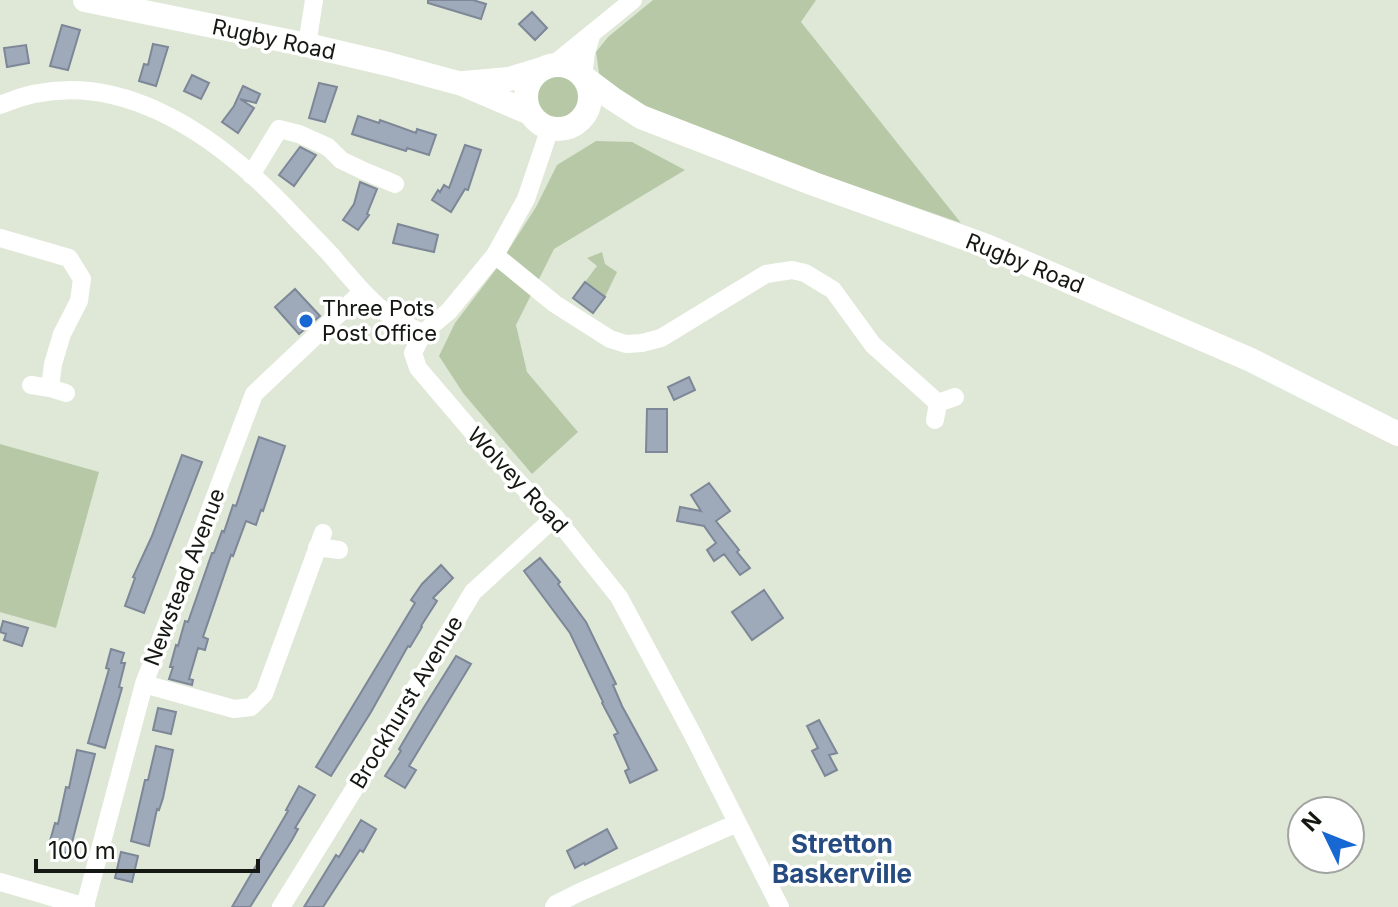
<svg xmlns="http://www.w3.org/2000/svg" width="1398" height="907" viewBox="0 0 1398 907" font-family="Inter,sans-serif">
	<rect width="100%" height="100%" fill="#dfe8d6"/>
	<path fill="#b7c8a7" d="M653,0H816L801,22L961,223L715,137L629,101L600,80L596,52L608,37Z
		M535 93a25 25 0 1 1 50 0a25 25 0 1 1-50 0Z
		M596,141L632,142L685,170L554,249L516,325L527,372L578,432L532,474L463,393L439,356L455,323L497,268L536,207L557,165Z
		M602,252L605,264L617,272L605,297L585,282L597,266L587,258Z
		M0,444L99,472L56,628L0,612Z"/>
	<path fill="#9ea9b9" stroke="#7d8797" stroke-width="2" d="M428,0H473L486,4L481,19L428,3Z
		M532,12L547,28L535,40L519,24Z
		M62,25L80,30L68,70L50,66Z
		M153,44L168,47L156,86L139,81L144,64L148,65Z
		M26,45L29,63L7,67L4,48Z
		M192,75L209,83L201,99L184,91Z
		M319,83L337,87L325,122L309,118Z
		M243,86L260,94L256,103L240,99L254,108L238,133L222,122L234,106Z
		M358,116L379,123L380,120L416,133L417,129L436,135L429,155L407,148L406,151L352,134Z
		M465,145L481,150L468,190L465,189L451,212L432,200L438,190L440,192L444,185L449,188Z
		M300,147L316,155L294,186L279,175Z
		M360,182L377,189L367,214L369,215L358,230L343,220L354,204Z
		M398,224L438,235L434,252L393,243Z
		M585,282L605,297L593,313L573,298Z
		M295,289L320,316L299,334L275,307Z
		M689,377L695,390L674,400L668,387Z
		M647,409H667V452H646Z
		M259,437L285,446L263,511L261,510L256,525L246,521L233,556L231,555L203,637L208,639L205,650L198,648L189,679L193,680L192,685L169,679L173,667H170L176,645L178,646L185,621L188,622L212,553H214L222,531L224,532L233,505L236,506Z
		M182,455L202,462L144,613L125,606L135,578L133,577L152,536Z
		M709,483L730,511L716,521L739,550L737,552L750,568L740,575L724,554L714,561L707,550L716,543L704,526L677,521L680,507L701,511L691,495Z
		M540,558L560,582L558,584L586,622L616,684L613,685L622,706L657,770L630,783L625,771L629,769L614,735L618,733L602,703L603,702L570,633L524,571Z
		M441,565L453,578L433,598L437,601L421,626L422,627L410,647L408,646L371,712L331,776L316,767L415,603L411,600L422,584Z
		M764,590L783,618L752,640L732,612Z
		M3,621L28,628L22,646L4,640L6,634L0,632Z
		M111,649L124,653L121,663H125L119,687L122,688L105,748L88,743L109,669L106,668Z
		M456,656L471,664L409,766L416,770L405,788L385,776L401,751L399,749L421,712Z
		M158,708L176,712L171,734L153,730Z
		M819,720L837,753L829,755L837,770L825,776L812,751L818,748L807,726Z
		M156,746L173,750L163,798L159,810L157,809L149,846L131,841L145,780H148Z
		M77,750L95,754L69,854L48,848L55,823L58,824L66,787L69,788Z
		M299,786L315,795L295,828L298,829L292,840L250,907H232L288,811L286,810Z
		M361,820L376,829L363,852L360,850L323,907H304L336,855L339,857Z
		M607,829L617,848L585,865L584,863L575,868L567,851Z
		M121,852L138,856L132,882L115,878Z"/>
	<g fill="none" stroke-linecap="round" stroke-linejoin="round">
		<path stroke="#fff" stroke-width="18" d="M307,45L314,0
			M553,65L633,0
			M583,75L586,53L592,33
			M0,105C110,57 216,134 289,211C303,226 317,240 331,255C350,277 367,299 390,316C400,323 412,328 423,333
			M548,128L546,140L526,199L495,255L449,311L423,333L413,353L418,368L481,442L521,485L555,517L619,597L692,733L780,907
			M251,175L279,129L299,134L328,147L341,160L364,171L395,184
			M0,238L69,258L82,279L79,301L62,334L53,364L50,388
			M495,255L555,304L610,339L626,344L642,343L661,338L766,274L792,270L805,273L833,290L873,345L938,403
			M31,385L50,388L66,393
			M935,420L938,403L955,397
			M317,547L339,550
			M144,684L234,709L251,707L264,694L323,533
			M0,882L86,907
			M85,906L144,684L254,394L362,292
			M281,907L366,770L473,592L555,517
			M554,907L556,904L578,893L737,823"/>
		<path stroke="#fff" stroke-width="24" d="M85,0L307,45L388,64L462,84L530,113
			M526 97a32 32 0 1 1 64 0a32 32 0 1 1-64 0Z
			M585,78L613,99L641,117L814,184L984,245L1251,360L1398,434
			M464,83L509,79L542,69"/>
	</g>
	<circle fill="#1768d2" stroke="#fff" stroke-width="3" cx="306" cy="321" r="8"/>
	<g text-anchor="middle" stroke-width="7" stroke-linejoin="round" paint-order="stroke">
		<g font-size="22" fill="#151812" stroke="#fff">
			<text transform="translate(274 39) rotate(12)" y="8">Rugby Road</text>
			<text transform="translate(1025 263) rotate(22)" y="8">Rugby Road</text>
			<text transform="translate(518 480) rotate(47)" y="8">Wolvey Road</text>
			<text transform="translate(184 577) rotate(-69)" y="8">Newstead Avenue</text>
			<text transform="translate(406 702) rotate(-59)" y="8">Brockhurst Avenue</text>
		</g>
		<g font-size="22" fill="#151812" stroke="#fff" text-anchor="start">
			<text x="322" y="316">Three Pots<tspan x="322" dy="25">Post Office</tspan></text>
		</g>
		<g font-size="26" font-weight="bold" fill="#254b81" stroke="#fff">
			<text x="842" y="853">Stretton<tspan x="842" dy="30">Baskerville</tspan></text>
		</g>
	</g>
	<g transform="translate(1326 835) rotate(313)"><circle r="38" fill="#ffffff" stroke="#a1a3a0" stroke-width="2"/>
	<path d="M0-6L14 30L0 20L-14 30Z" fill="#1768d2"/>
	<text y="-12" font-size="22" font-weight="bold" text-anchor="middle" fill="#151812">N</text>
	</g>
	<path d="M36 859v12h222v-12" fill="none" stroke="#151812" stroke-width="4"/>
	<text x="48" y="859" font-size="24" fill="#151812" stroke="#ffffff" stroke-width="6" paint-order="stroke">100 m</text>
</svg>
